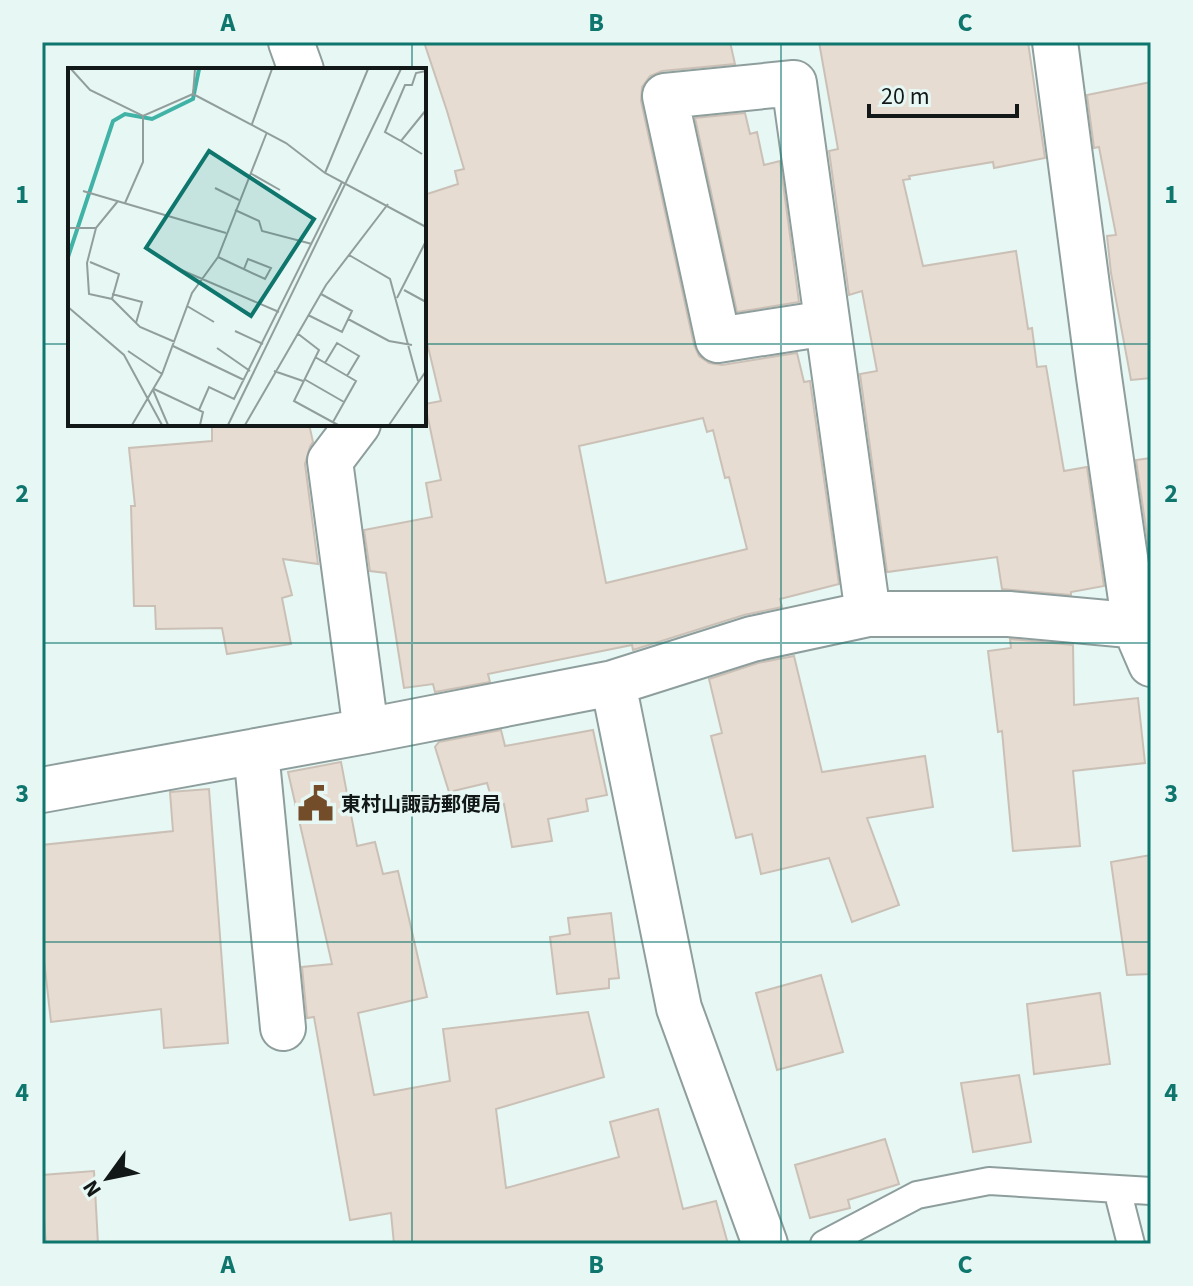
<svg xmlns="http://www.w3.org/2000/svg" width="1193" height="1286" viewBox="0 0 1193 1286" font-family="'Source Sans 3','Noto Sans JP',sans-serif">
	<rect width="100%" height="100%" fill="#e6f7f4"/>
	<path fill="#e7dcd2" stroke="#cbc0b6" stroke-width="2" fill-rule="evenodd" d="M424,42H730L735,64L662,71L650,76L642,87L641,101L694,345L699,356L709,363L722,365L797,353L804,382L810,381L839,584L780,599L782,607L744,615L633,650L632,645L488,674L490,682L435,692L433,684L404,688L386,573L370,571L364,530L432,517L426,483L441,480L425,404L441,401L424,330V195L458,184L455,171L464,169L447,111ZM703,418L707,432L713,430L725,478L729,477L747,549L606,583L579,446Z
		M819,42H1028L1045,158L994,168L993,162L909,176L910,179L903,180L923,266L1016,251L1028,329L1032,328L1037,367L1046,366L1064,471L1087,467L1104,586L1071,592V595L1002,589L997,557L887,572L860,374L877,371L862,291L849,295L829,151L838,149Z
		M1151,82V378L1131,380L1111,273L1107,236L1116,235L1099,147L1094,148L1087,95Z
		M745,113L750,134L757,132L764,165L780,161L799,302L737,312L695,118Z
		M212,424H309L313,442L310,447L305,464L318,564L283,559L292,595L282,598L291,644L227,654L222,628L156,629L155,606H134L131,506H135L129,448L212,441Z
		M1151,458V563L1136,460Z
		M1010,639L1073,645L1074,705L1138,698L1145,763L1073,771L1080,846L1013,851L1002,731L998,732L988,651L1011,648Z
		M794,656L822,772L925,756L933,807L867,818L899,905L852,922L829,858L761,874L752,834L736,838L711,736L722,733L709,679L758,663Z
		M501,730L505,746L593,730L607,795L586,799L588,811L548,819L552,841L512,847L504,804L494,807L487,783L449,792L435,747L439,742Z
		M341,762L357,846L375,842L383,874L398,871L427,997L358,1013L374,1095L450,1081L443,1029L588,1012L604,1077L496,1109L506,1188L619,1157L610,1122L658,1109L683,1209L716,1201L728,1244H394L391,1213L350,1220L314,1017L307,1018L302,967L332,964L288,772Z
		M209,789L228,1043L164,1048L161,1009L51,1022L42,942V845L173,831L170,792Z
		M1151,855V974L1127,975L1111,862Z
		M611,913L619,978L609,979V988L557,994L550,937L570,934L568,918Z
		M821,975L843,1052L777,1070L756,993Z
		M1100,993L1110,1064L1034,1074L1027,1004Z
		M1019,1075L1031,1142L973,1152L961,1083Z
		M885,1139L899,1184L848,1200L850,1208L810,1218L795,1165Z
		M94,1171L98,1244H46L44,1219H42V1175Z"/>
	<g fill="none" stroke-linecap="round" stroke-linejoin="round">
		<defs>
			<path id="service" d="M1117,1189L1131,1244
				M824,1244L917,1195L989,1181L1151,1191"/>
			<path id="minor" d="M291,42L301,70
				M1055,42L1099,377L1135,627L1151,664
				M827,323L718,340L665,96L794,83L868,614
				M358,424L330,461L366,731
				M613,683L679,1008L765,1244
				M256,751L283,1028
				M42,790L366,731L613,683L752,639L868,614H1009L1151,627"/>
		</defs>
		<use href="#service" stroke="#8e9e9c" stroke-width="30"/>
		<use href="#minor" stroke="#8e9e9c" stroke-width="48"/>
		<use href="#service" stroke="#fff" stroke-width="26"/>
		<use href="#minor" stroke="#fff" stroke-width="44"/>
	</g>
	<path fill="none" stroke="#0f766e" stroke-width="2" stroke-opacity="0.55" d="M412,42V70M781,42V1244M42,344H70M424,344H1151M412,424V1244M42,643H1151M42,942H1151"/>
	<defs>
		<symbol id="civic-bare" viewBox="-9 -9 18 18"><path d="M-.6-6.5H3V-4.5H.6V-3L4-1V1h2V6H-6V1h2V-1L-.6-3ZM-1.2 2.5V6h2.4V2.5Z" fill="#734d29" stroke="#e6f7f4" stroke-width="2.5" paint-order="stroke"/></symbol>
	</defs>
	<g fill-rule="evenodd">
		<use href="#civic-bare" x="290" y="778" width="51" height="51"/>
	</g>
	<g text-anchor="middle" stroke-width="7" stroke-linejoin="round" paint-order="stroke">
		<g font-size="20" font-weight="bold" fill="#121817" stroke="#e6f7f4" text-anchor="start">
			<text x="341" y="811">東村山諏訪郵便局</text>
		</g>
	</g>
	<g transform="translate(68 68)">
		<rect width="358" height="358" fill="#e6f7f4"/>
		<path fill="none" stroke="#41b2a6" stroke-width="4" d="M0,189L45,53L57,46L84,51L125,31L131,1"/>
		<path fill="none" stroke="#919e9c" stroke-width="2" d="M3,1L22,22L75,48L125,26L127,1M358,3L348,5L344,17H337L317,64L333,73L358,42M125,26L218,75L257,105L358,159M184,56L204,1M333,73L354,86M182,105L212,122M257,105L300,1M147,120L171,132M15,123L158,165M57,135L75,94V48M167,142L191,153L194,163L244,176M0,160H28L50,133M28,160L19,195L21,226L44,231L72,259L107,274M281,187L322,211L350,313M150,189L197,211L203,200L180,191L176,201M22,194L51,206L44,231M111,201L211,244M336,222L358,234M44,226L74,234L68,255M329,230L358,173M119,238L146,254M0,239L56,287L94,357M240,247L274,264L284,243L253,226M280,251L321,273L344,277M167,263L195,276M229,265L251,282L226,333L270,357M105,278L176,312M149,280L182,303M60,283L94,306M247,289L288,313L265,354M257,295L269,275L291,288L279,308M206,303L235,313M236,311L276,334M86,321L135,344L132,357M85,322L100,357M131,342L141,319L166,331L274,114M64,357L94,306L124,225L150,189L199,64M160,357L333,1M177,357L258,217L320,136M321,357L358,303"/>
		<path fill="#0f766e" fill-opacity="0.15" stroke="#0f766e" stroke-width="4" d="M141,83L246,151L183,248L78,180Z"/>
		<rect width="358" height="358" fill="none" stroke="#121817" stroke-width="4"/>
	</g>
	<rect width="1193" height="1286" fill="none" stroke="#e6f7f4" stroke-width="88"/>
	<g transform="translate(108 1178) rotate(237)" stroke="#e6f7f4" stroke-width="6" paint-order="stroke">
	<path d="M0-6L14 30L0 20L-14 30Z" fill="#121817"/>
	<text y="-12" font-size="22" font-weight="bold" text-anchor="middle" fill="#121817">N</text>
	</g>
	<path d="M869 104v12h148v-12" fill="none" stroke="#121817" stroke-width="4"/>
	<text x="881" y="104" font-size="24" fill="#121817" stroke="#e6f7f4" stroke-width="6" paint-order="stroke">20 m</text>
	<rect x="44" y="44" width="1105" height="1198" fill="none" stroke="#0f766e" stroke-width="3"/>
	<g font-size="26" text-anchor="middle" font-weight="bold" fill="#0f766e">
		<text x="228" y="31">A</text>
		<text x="596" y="31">B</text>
		<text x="965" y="31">C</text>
		<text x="22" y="203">1</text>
		<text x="1171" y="203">1</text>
		<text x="22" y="502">2</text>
		<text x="1171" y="502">2</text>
		<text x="22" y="802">3</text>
		<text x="1171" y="802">3</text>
		<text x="22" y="1101">4</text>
		<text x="1171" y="1101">4</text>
		<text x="228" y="1273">A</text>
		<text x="596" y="1273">B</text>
		<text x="965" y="1273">C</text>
	</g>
</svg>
